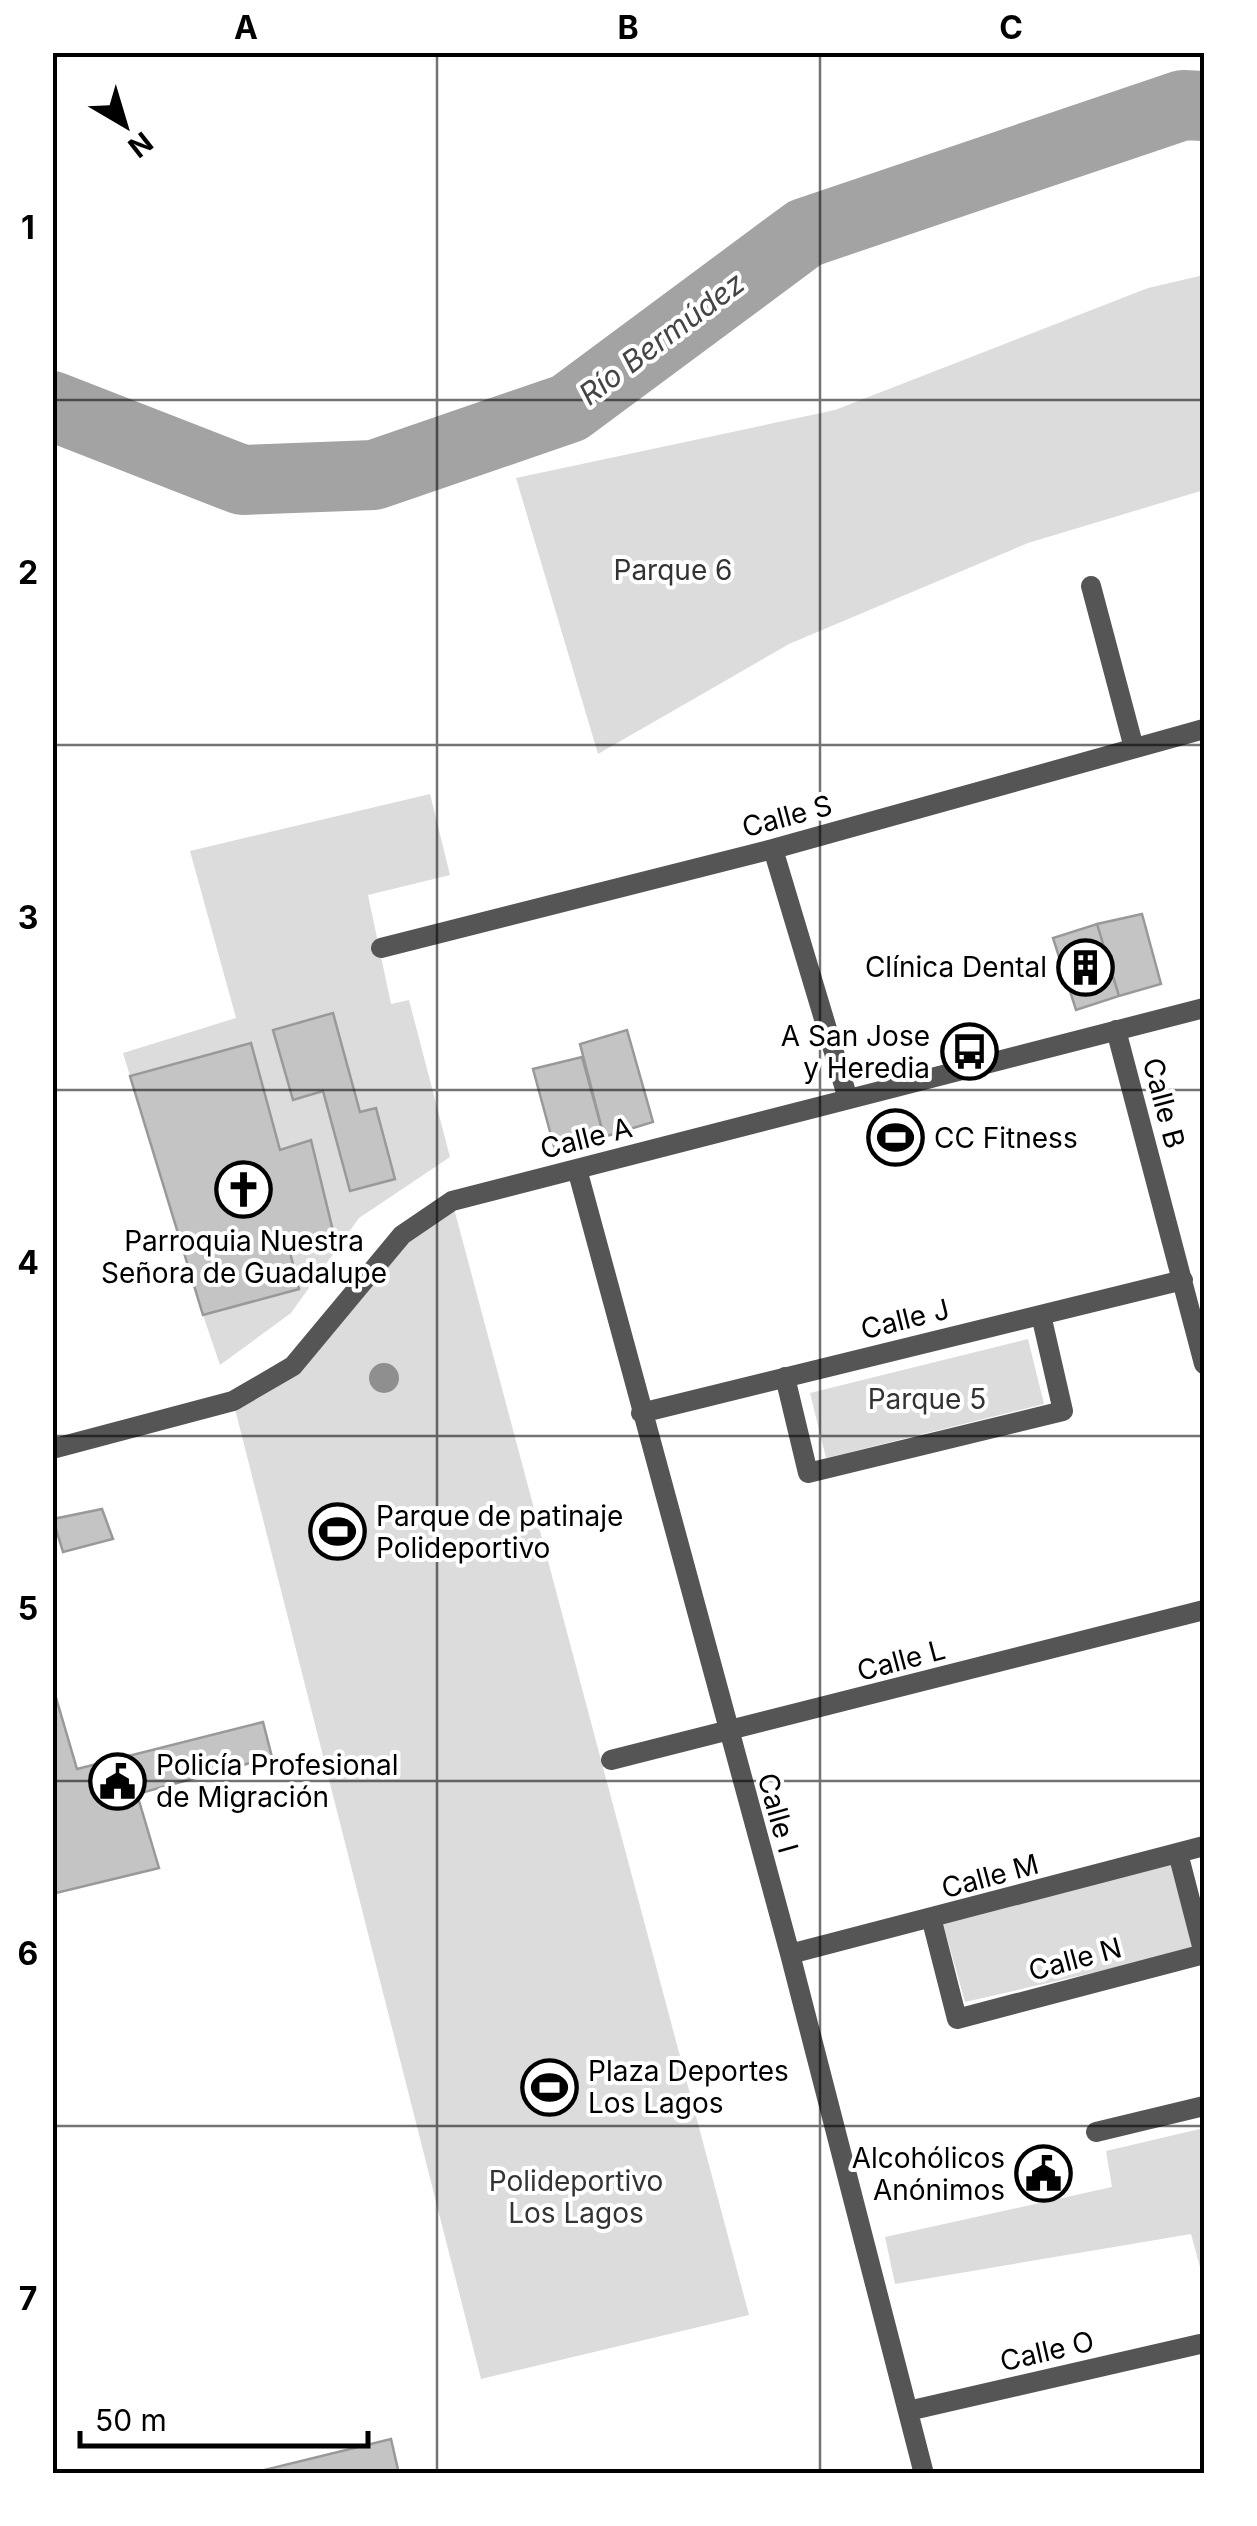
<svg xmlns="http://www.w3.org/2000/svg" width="1257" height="2526" viewBox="0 0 1257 2526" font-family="Inter,sans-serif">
	<rect width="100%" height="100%" fill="#fff"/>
	<path fill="#dcdcdc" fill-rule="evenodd" d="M1204,275V490L1028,543L789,644L598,754L516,478L835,410L1148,288Z
		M430,794L450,875L368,895L391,1004L409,1000L450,1157L359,1218L291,1313L220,1365L203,1315L299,1289L288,1244L311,1140L280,1150L250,1043L130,1076L123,1053L236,1018L190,851ZM333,1014L360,1112L376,1108L350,1191L323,1091L292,1099L273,1030Z
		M452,1201L749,2315L481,2379L233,1401L293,1366L402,1235Z
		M1028,1339L1044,1404L826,1458L810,1393Z
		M1178,1853L1197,1949L965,2002L942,1920Z
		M1204,2128V2282L1191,2234L895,2284L885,2237L1112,2187L1106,2151Z"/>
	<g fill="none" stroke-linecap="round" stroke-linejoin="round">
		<path stroke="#a3a3a3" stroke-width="70" d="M52,406L242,480L374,475L569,408L805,233L1183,105L1204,106"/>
	</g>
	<path fill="#c4c4c4" stroke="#999" stroke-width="2.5" d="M1142,914L1161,984L1119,996L1097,924Z
		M1097,924L1119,996L1076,1010L1053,938Z
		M333,1013L360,1112L376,1108L395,1179L350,1191L323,1091L293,1100L273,1030Z
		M627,1030L653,1122L604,1137L580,1044Z
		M251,1043L280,1150L311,1140L333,1231L288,1244L299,1289L203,1315L130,1076Z
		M582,1057L604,1137L555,1150L533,1069Z
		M102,1509L113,1539L63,1552L53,1519Z
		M52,1684L77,1769L263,1722L272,1757L137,1794L159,1868L52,1894Z
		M391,2439L399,2474H248Z"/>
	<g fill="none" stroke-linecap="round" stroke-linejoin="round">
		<path stroke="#555" stroke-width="20" d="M1091,586L1134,748
			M773,849L848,1099
			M381,948L773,849L1204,729
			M1116,1030L1204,1364
			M577,1169L790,1954L924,2474
			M785,1377L808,1473L1063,1411L1041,1315
			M641,1413L1183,1280
			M52,1449L233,1401L293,1366L402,1235L452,1201L1204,1008
			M611,1760L1204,1610
			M932,1921L957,2019L1204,1954L1178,1853
			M790,1954L1204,1846
			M1096,2132L1204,2106
			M908,2411L1200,2344"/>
	</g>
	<circle fill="#8f8f8f" cx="384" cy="1378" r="15"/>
	<path fill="none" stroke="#000" stroke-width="2.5" stroke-opacity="0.55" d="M437,52V2474M820,52V2474M52,400H1204M52,745H1204M52,1090H1204M52,1436H1204M52,1781H1204M52,2126H1204"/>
	<defs>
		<symbol id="building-ring" viewBox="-11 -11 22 22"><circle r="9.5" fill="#fff" stroke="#000" stroke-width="1.5"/><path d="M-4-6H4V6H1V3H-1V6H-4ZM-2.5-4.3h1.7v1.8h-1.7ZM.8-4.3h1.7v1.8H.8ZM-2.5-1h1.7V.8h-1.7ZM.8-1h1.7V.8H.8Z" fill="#000"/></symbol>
		<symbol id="bus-ring" viewBox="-11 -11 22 22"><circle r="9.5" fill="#fff" stroke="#000" stroke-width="1.5"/><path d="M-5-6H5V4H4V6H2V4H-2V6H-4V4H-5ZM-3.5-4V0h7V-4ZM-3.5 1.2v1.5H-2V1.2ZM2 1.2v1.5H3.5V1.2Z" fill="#000"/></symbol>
		<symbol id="stadium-ring" viewBox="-11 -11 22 22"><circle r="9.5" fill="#fff" stroke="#000" stroke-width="1.5"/><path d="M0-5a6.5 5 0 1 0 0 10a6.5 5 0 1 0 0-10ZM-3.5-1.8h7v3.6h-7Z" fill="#000"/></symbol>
		<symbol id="church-ring" viewBox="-11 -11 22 22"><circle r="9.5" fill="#fff" stroke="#000" stroke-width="1.5"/><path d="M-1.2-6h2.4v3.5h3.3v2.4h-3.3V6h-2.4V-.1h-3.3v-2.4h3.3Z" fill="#000"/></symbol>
		<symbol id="civic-ring" viewBox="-11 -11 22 22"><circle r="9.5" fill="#fff" stroke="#000" stroke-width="1.5"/><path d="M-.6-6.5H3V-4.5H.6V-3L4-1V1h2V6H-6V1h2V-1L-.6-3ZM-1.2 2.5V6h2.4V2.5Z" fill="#000"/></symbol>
	</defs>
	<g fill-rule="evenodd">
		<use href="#building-ring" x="1054" y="936" width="63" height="63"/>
		<use href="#bus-ring" x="938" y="1020" width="63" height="63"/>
		<use href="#stadium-ring" x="864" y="1106" width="63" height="63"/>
		<use href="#church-ring" x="212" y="1158" width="63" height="63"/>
		<use href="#stadium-ring" x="306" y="1500" width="63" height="63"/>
		<use href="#civic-ring" x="86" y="1750" width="63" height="63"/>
		<use href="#stadium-ring" x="518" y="2056" width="63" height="63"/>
		<use href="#civic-ring" x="1012" y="2142" width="63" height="63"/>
	</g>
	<g text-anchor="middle" stroke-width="8" stroke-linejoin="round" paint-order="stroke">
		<g font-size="28" fill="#333" stroke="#fff">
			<text x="673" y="580">Parque 6</text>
			<text x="927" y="1409">Parque 5</text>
			<text x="576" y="2191">Polideportivo<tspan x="576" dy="32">Los Lagos</tspan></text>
		</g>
		<g font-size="28" fill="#000" stroke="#fff">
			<text transform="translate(787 816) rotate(-15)" y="10">Calle S</text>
			<text transform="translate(1164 1103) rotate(75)" y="10">Calle B</text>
			<text transform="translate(586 1138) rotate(-14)" y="10">Calle A</text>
			<text transform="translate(905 1319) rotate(-14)" y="10">Calle J</text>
			<text transform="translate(901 1660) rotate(-15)" y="10">Calle L</text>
			<text transform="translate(778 1813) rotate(74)" y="10">Calle I</text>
			<text transform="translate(990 1876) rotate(-15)" y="10">Calle M</text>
			<text transform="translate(1075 1959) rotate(-15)" y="10">Calle N</text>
			<text transform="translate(1047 2351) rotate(-13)" y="10">Calle O</text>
		</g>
		<g font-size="28" fill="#000" stroke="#fff" text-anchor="start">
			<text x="1047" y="977" text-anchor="end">Clínica Dental</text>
			<text x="930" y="1046" text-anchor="end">A San Jose<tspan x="930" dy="32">y Heredia</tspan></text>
			<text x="934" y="1148">CC Fitness</text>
			<text x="244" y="1251" text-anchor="middle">Parroquia Nuestra<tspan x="244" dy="32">Señora de Guadalupe</tspan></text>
			<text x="376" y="1526">Parque de patinaje<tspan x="376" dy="32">Polideportivo</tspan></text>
			<text x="156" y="1775">Policía Profesional<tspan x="156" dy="32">de Migración</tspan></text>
			<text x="588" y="2081">Plaza Deportes<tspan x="588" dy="32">Los Lagos</tspan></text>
			<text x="1005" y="2168" text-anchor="end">Alcohólicos<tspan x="1005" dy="32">Anónimos</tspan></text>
		</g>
		<g font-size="30" font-style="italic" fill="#444" stroke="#fff">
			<text transform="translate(662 339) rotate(-37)" y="10">Río Bermúdez</text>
		</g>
	</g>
	<rect width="1257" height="2526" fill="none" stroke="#ffffff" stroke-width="110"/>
	<g transform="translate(125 125) rotate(142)" stroke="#ffffff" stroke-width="8" paint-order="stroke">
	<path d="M0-8L18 38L0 25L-18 38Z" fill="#000000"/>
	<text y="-15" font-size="28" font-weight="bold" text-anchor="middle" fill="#000000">N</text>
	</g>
	<path d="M80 2431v15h288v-15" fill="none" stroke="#000000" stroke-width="5"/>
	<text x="95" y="2431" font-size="30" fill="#000000" stroke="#ffffff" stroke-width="8" paint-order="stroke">50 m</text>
	<rect x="55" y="55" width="1147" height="2416" fill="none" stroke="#000" stroke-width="4"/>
	<g font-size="32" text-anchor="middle" font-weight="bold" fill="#000">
		<text x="246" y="39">A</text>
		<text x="628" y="39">B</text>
		<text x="1011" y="39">C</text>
		<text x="28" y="239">1</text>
		<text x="28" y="584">2</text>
		<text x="28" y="929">3</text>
		<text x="28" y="1274">4</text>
		<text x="28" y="1620">5</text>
		<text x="28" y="1965">6</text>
		<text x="28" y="2310">7</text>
	</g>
</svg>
